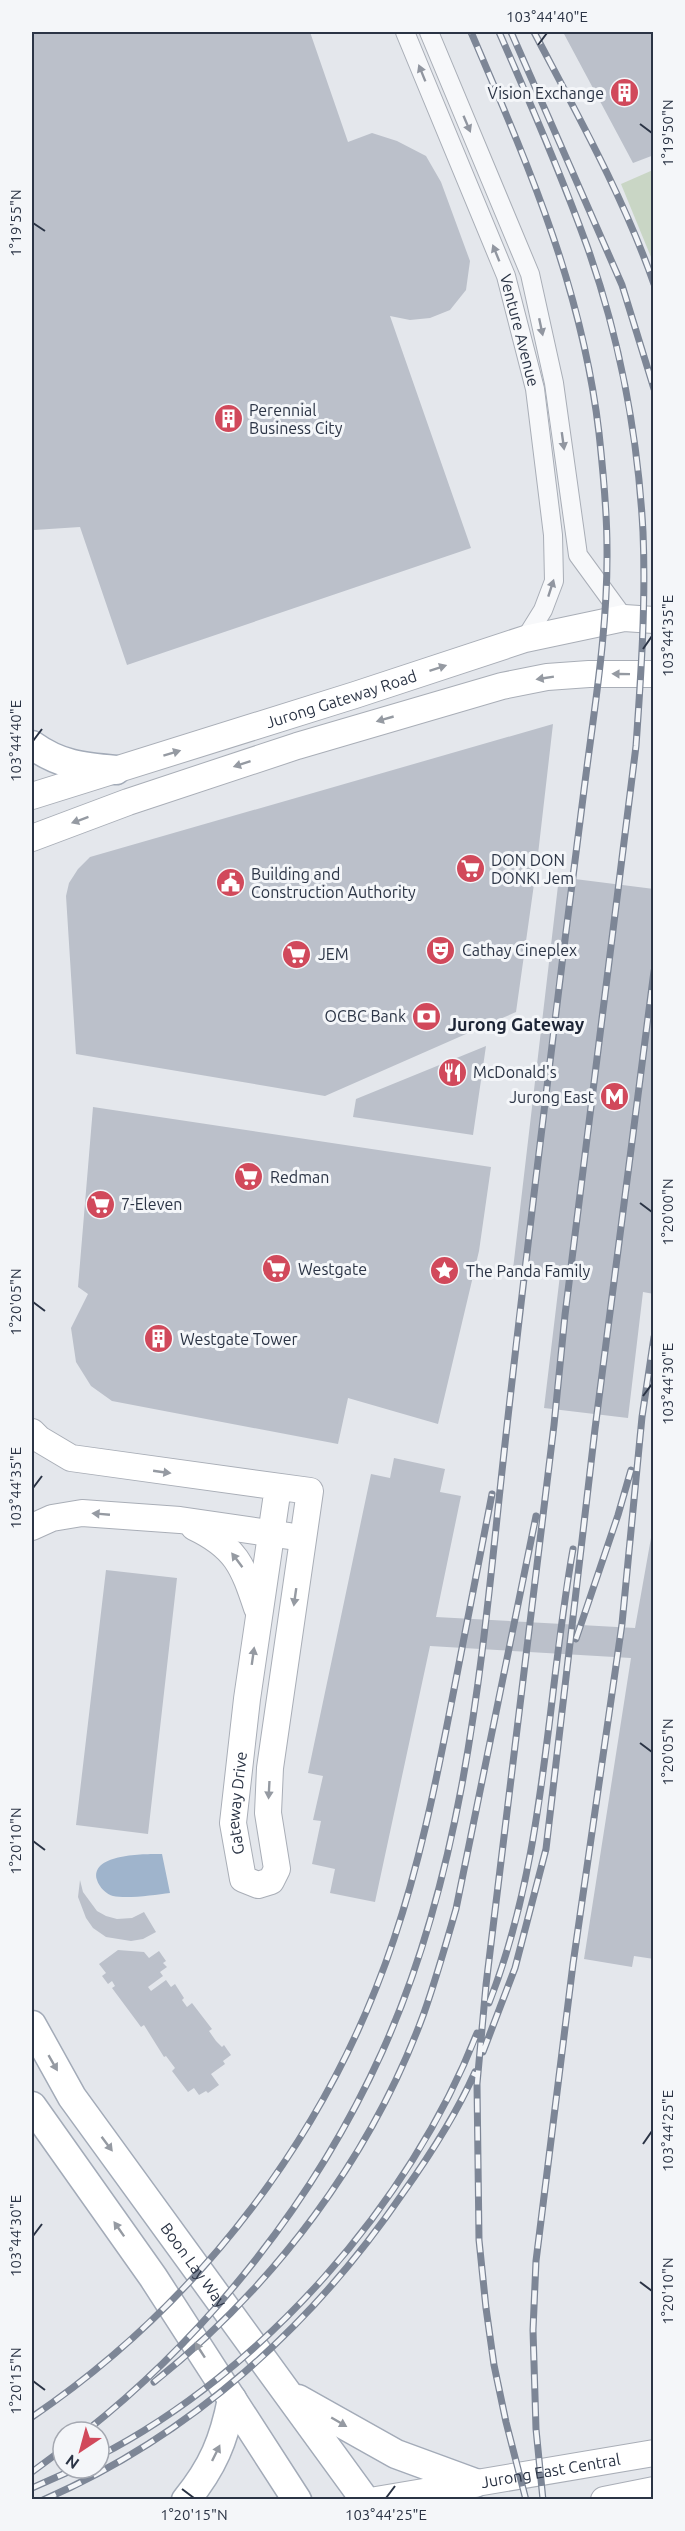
<svg xmlns="http://www.w3.org/2000/svg" width="685" height="2531" viewBox="0 0 685 2531" font-family="Ubuntu,sans-serif">
	<rect width="100%" height="100%" fill="#e4e7ec"/>
	<path fill="#c9d6c5" d="M653,170V262L621,184Z"/>
	<path fill="#9fb4cc" d="M162,1854L170,1893C155,1895 127,1899 113,1896C107,1895 99,1887 97,1880C89,1853 148,1854 162,1854Z"/>
	<path fill="#bbc0ca" d="M32,32H310L348,142L372,133L397,141L426,156L441,182L470,261L466,290L450,310L430,318L410,320L390,316L471,548L127,665L80,527L34,530L32,518Z
		M563,32H654V155L633,163Z
		M553,724L537,863L516,1012L325,1096L76,1054L66,896L69,883L78,869L90,857Z
		M559,877L654,889V1294L643,1292L628,1418L544,1408L560,1275L513,1269Z
		M486,1046L473,1135L353,1117L356,1099Z
		M93,1107L491,1167L479,1251L438,1424L348,1398L338,1444L112,1401L91,1386L76,1362L71,1328L88,1294L78,1287Z
		M394,1458L445,1469L440,1492L461,1496L436,1617L635,1628L654,1521V1959L634,1956L632,1967L584,1959L631,1658L430,1646L375,1902L330,1893L335,1869L312,1864L321,1821L313,1820L323,1776L308,1773L371,1474L390,1478Z
		M106,1570L177,1578L148,1834L76,1825Z
		M80,1880L83,1892L97,1911L106,1916L117,1919L132,1918L144,1912L156,1932L143,1939L131,1941L106,1937L93,1928L86,1918L78,1897Z
		M118,1950L144,1952L149,1958L159,1951L166,1961L163,1963L167,1967L160,1972L163,1976L148,1987L151,1991L166,1980L171,1987L175,1984L184,1998L182,2000L187,2007L192,2003L212,2029L209,2031L216,2041L222,2047L224,2045L231,2055L223,2061L225,2064L211,2074L219,2085L208,2093L206,2091L199,2095L194,2088L188,2092L172,2071L175,2068L166,2056L164,2057L144,2025L141,2027L112,1988L115,1986L112,1981L108,1984L102,1976L106,1973L99,1964Z"/>
	<g fill="none" stroke-linecap="round" stroke-linejoin="round">
		<defs>
			<g id="street">
				<path id="s1" d="M405,32L506,276L535,389L553,535L554,581L543,610L525,639"/>
				<path d="M429,32L530,274L554,383L578,555L624,618"/>
			</g>
			<g id="secondary">
				<path id="s2" d="M32,796L355,695L525,639L624,618L654,620"/>
				<path d="M32,838L128,802L297,746L502,686L547,677L589,674H654"/>
				<path id="s3" d="M32,1432L39,1439L71,1458L310,1491L270,1768L268,1813L277,1869L271,1881L258,1885L243,1879L233,1823L247,1699L278,1487"/>
				<path d="M32,1527L52,1518L82,1513L180,1520L289,1536"/>
				<path d="M194,1527C236,1547 243,1566 257,1608"/>
				<path id="s4" d="M376,2500L654,2453"/>
				<path d="M604,2500L654,2490"/>
			</g>
			<g id="primary">
				<path d="M32,745C60,765 82,767 116,770"/>
				<path id="s5" d="M32,2025L72,2097L365,2500"/>
				<path d="M32,2106L153,2277L297,2500"/>
				<path d="M298,2399L396,2454L475,2483"/>
				<path d="M186,2500C213,2467 224,2440 232,2399"/>
			</g>
		</defs>
		<use href="#street" stroke="#a9aeb7" stroke-width="20"/>
		<use href="#secondary" stroke="#a9aeb7" stroke-width="28"/>
		<use href="#primary" stroke="#a3abb8" stroke-width="31"/>
		<use href="#street" stroke="#f7f8fa" stroke-width="18"/>
		<use href="#secondary" stroke="#fff" stroke-width="26"/>
		<use href="#primary" stroke="#fff" stroke-width="28"/>
		<defs>
			<path id="rail" d="M499,32C530,102 561,174 587,246C619,336 638,436 643,532C646,603 641,675 636,746L565,1315L554,1425L486,1985L477,2084L479,2240L486,2308L494,2365L506,2422L526,2500
				M511,32L622,285L654,389
				M534,32C577,114 623,196 654,284
				M576,1639L618,1515L631,1470
				M489,2003C546,1858 546,1701 573,1549
				M483,2052L515,1968L546,1849L595,1429L654,971
				M154,2382C274,2286 371,2158 424,2013C436,1979 446,1944 456,1909L536,1516
				M32,2417C201,2302 329,2133 394,1939C419,1865 435,1787 450,1710C464,1638 478,1566 492,1494
				M85,2432C211,2332 316,2198 382,2052C462,1875 480,1680 500,1490C514,1358 530,1227 546,1095C558,993 571,892 584,790C594,710 608,629 607,548C607,510 603,470 599,433C582,287 528,165 471,32
				M99,2456C262,2372 410,2205 477,2033
				M32,2472L63,2449
				M32,2488L77,2468
				M43,2500C192,2435 312,2326 403,2193C430,2155 456,2115 475,2072
				M543,2500L536,2429L533,2330L536,2261L573,1964L622,1624L642,1417L654,1337"/>
		</defs>
		<use href="#rail" stroke="#7d8696" stroke-width="7"/>
		<use href="#rail" stroke="#f4f6f9" stroke-width="4.5" stroke-dasharray="14" stroke-linecap="butt"/>
	</g>
	<defs><path id="oneway-solid" d="M-6-.8H1V-3.2L6.5 0L1 3.2V.8H-6Z" transform="scale(1.5)"/></defs>
	<g fill="#9196a0">
		<use href="#oneway-solid" transform="translate(422 73) rotate(-112)"/>
		<use href="#oneway-solid" transform="translate(467 124) rotate(67)"/>
		<use href="#oneway-solid" transform="translate(496 253) rotate(-112)"/>
		<use href="#oneway-solid" transform="translate(541 327) rotate(78)"/>
		<use href="#oneway-solid" transform="translate(563 441) rotate(82)"/>
		<use href="#oneway-solid" transform="translate(551 588) rotate(-72)"/>
	</g>
	<g fill="#959aa2">
		<use href="#oneway-solid" transform="translate(438 668) rotate(-18)"/>
		<use href="#oneway-solid" transform="translate(621 674) rotate(-179)"/>
		<use href="#oneway-solid" transform="translate(545 678) rotate(171)"/>
		<use href="#oneway-solid" transform="translate(385 719) rotate(164)"/>
		<use href="#oneway-solid" transform="translate(172 753) rotate(-17)"/>
		<use href="#oneway-solid" transform="translate(242 764) rotate(162)"/>
		<use href="#oneway-solid" transform="translate(80 820) rotate(160)"/>
		<use href="#oneway-solid" transform="translate(162 1472) rotate(8)"/>
		<use href="#oneway-solid" transform="translate(101 1514) rotate(-175)"/>
		<use href="#oneway-solid" transform="translate(237 1560) rotate(-127)"/>
		<use href="#oneway-solid" transform="translate(295 1597) rotate(98)"/>
		<use href="#oneway-solid" transform="translate(253 1656) rotate(-82)"/>
		<use href="#oneway-solid" transform="translate(269 1790) rotate(93)"/>
		<use href="#oneway-solid" transform="translate(53 2063) rotate(60)"/>
		<use href="#oneway-solid" transform="translate(107 2144) rotate(53)"/>
		<use href="#oneway-solid" transform="translate(119 2229) rotate(-125)"/>
		<use href="#oneway-solid" transform="translate(200 2350) rotate(-123)"/>
		<use href="#oneway-solid" transform="translate(339 2422) rotate(30)"/>
		<use href="#oneway-solid" transform="translate(216 2453) rotate(-64)"/>
	</g>
	<path fill="none" stroke="#2b3445" stroke-width="2" d="M538,45L547,33M640,124L652,133M33,223L45,231M643,649L652,636M33,741L42,729M640,1203L652,1212M33,1302L45,1311M643,1396L652,1384M33,1488L42,1476M640,1743L652,1752M33,1841L45,1850M643,2144L652,2131M33,2236L42,2224M640,2282L652,2291M33,2381L45,2390M182,2489L194,2498M386,2498L395,2486"/>
	<defs>
		<symbol id="building-disc" viewBox="-11 -11 22 22"><circle r="9.5" fill="#d1495b" stroke="#f4f6f9"/><path d="M-4-6H4V6H1V3H-1V6H-4ZM-2.5-4.3h1.7v1.8h-1.7ZM.8-4.3h1.7v1.8H.8ZM-2.5-1h1.7V.8h-1.7ZM.8-1h1.7V.8H.8Z" fill="#fff"/></symbol>
		<symbol id="supermarket-disc" viewBox="-11 -11 22 22"><circle r="9.5" fill="#d1495b" stroke="#f4f6f9"/><path d="M-6-5.5h2.5l.6 2H6L4.5 2H-2.5L-4.4-4H-6ZM-1.5 3.2a1.3 1.3 0 1 0 .1 0ZM3 3.2a1.3 1.3 0 1 0 .1 0Z" fill="#fff"/></symbol>
		<symbol id="civic-disc" viewBox="-11 -11 22 22"><circle r="9.5" fill="#d1495b" stroke="#f4f6f9"/><path d="M-.6-6.5H3V-4.5H.6V-3L4-1V1h2V6H-6V1h2V-1L-.6-3ZM-1.2 2.5V6h2.4V2.5Z" fill="#fff"/></symbol>
		<symbol id="theatre-disc" viewBox="-11 -11 22 22"><circle r="9.5" fill="#d1495b" stroke="#f4f6f9"/><path d="M-5-5.5Q0-4 5-5.5V0Q5 5 0 6Q-5 5-5 0ZM-3.3-2.5H-1v1.5H-3.3ZM1-2.5H3.3v1.5H1ZM-2.8 1Q0 5.5 2.8 1Z" fill="#fff"/></symbol>
		<symbol id="bank-disc" viewBox="-11 -11 22 22"><circle r="9.5" fill="#d1495b" stroke="#f4f6f9"/><path d="M-6-4H6V4H-6ZM0-2.3a2.3 2.3 0 1 0 0 4.6a2.3 2.3 0 1 0 0-4.6Z" fill="#fff"/></symbol>
		<symbol id="restaurant-disc" viewBox="-11 -11 22 22"><circle r="9.5" fill="#d1495b" stroke="#f4f6f9"/><path d="M-5-6h1v4h1v-4h1v4h1v-4h1v5L-1.5 .5V6h-2V.5L-5-1ZM5-6V6H3V1.5H1.5Q1.5-4 5-6Z" fill="#fff"/></symbol>
		<symbol id="metro-disc" viewBox="-11 -11 22 22"><circle r="9.5" fill="#d1495b" stroke="#f4f6f9"/><path d="M-5.5 5V-5H-3L0 0L3-5H5.5V5H3V-.5L0 4L-3-.5V5Z" fill="#fff"/></symbol>
		<symbol id="sight-disc" viewBox="-11 -11 22 22"><circle r="9.5" fill="#d1495b" stroke="#f4f6f9"/><path d="M0-6L1.8-2.2L6-1.7L2.9 1.2L3.7 5.4L0 3.3L-3.7 5.4L-2.9 1.2L-6-1.7L-1.8-2.2Z" fill="#fff"/></symbol>
	</defs>
	<g fill-rule="evenodd">
		<use href="#building-disc" x="608" y="76" width="33" height="33"/>
		<use href="#building-disc" x="212" y="402" width="33" height="33"/>
		<use href="#supermarket-disc" x="454" y="852" width="33" height="33"/>
		<use href="#civic-disc" x="214" y="866" width="33" height="33"/>
		<use href="#theatre-disc" x="424" y="934" width="33" height="33"/>
		<use href="#supermarket-disc" x="280" y="938" width="33" height="33"/>
		<use href="#bank-disc" x="410" y="1000" width="33" height="33"/>
		<use href="#restaurant-disc" x="436" y="1056" width="33" height="33"/>
		<use href="#metro-disc" x="598" y="1080" width="33" height="33"/>
		<use href="#supermarket-disc" x="232" y="1160" width="33" height="33"/>
		<use href="#supermarket-disc" x="84" y="1188" width="33" height="33"/>
		<use href="#supermarket-disc" x="260" y="1252" width="33" height="33"/>
		<use href="#sight-disc" x="428" y="1254" width="33" height="33"/>
		<use href="#building-disc" x="142" y="1322" width="33" height="33"/>
	</g>
	<g text-anchor="middle" stroke-width="6" stroke-linejoin="round" paint-order="stroke">
		<g font-size="16" fill="#2b3445" stroke="#f4f6f9" text-anchor="start">
			<text x="604" y="99" text-anchor="end">Vision Exchange</text>
			<text x="249" y="416">Perennial<tspan x="249" dy="18">Business City</tspan></text>
			<text x="491" y="866">DON DON<tspan x="491" dy="18">DONKI Jem</tspan></text>
			<text x="251" y="880">Building and<tspan x="251" dy="18">Construction Authority</tspan></text>
			<text x="462" y="956">Cathay Cineplex</text>
			<text x="318" y="960">JEM</text>
			<text x="406" y="1022" text-anchor="end">OCBC Bank</text>
			<text x="473" y="1078">McDonald's</text>
			<text x="594" y="1103" text-anchor="end">Jurong East</text>
			<text x="270" y="1183">Redman</text>
			<text x="121" y="1210">7-Eleven</text>
			<text x="298" y="1275">Westgate</text>
			<text x="466" y="1277">The Panda Family</text>
			<text x="180" y="1345">Westgate Tower</text>
		</g>
		<g font-size="16" fill="#2b3445" stroke="#f4f6f9">
			<text dy="6" stroke="none"><textPath href="#s1" startOffset="320">Venture Avenue</textPath></text>
			<text dy="6" stroke="none"><textPath href="#s2" startOffset="324">Jurong Gateway Road</textPath></text>
			<text dy="6" stroke="none"><textPath href="#s3" startOffset="790">Gateway Drive</textPath></text>
			<text dy="6" stroke="none"><textPath href="#s5" startOffset="290">Boon Lay Way</textPath></text>
			<text dy="6" stroke="none"><textPath href="#s4" startOffset="177">Jurong East Central</textPath></text>
		</g>
		<g font-size="18" font-weight="bold" fill="#1d2536" stroke="#f4f6f9">
			<text x="516" y="1031">Jurong Gateway</text>
		</g>
	</g>
	<rect width="685" height="2531" fill="none" stroke="#f4f6f9" stroke-width="66"/>
	<g transform="translate(81 2450) rotate(216)"><circle r="28" fill="#f4f6f9" stroke="#a4a8b1" stroke-width="1.5"/>
	<path d="M0-4.5L10 22L0 15L-10 22Z" fill="#d1495b"/>
	<text y="-9" font-size="16" font-weight="bold" text-anchor="middle" fill="#2b3445">N</text>
	</g>
	<rect x="33" y="33" width="619" height="2465" fill="none" stroke="#2b3445" stroke-width="2"/>
	<g font-size="15" text-anchor="middle" fill="#2b3445">
		<text x="547" y="22">103°44'40"E</text>
		<text transform="translate(668 133) rotate(-90)" y="5">1°19'50"N</text>
		<text transform="translate(16 223) rotate(-90)" y="5">1°19'55"N</text>
		<text transform="translate(668 636) rotate(-90)" y="5">103°44'35"E</text>
		<text transform="translate(16 741) rotate(-90)" y="5">103°44'40"E</text>
		<text transform="translate(668 1212) rotate(-90)" y="5">1°20'00"N</text>
		<text transform="translate(16 1302) rotate(-90)" y="5">1°20'05"N</text>
		<text transform="translate(668 1384) rotate(-90)" y="5">103°44'30"E</text>
		<text transform="translate(16 1488) rotate(-90)" y="5">103°44'35"E</text>
		<text transform="translate(668 1752) rotate(-90)" y="5">1°20'05"N</text>
		<text transform="translate(16 1841) rotate(-90)" y="5">1°20'10"N</text>
		<text transform="translate(668 2131) rotate(-90)" y="5">103°44'25"E</text>
		<text transform="translate(16 2236) rotate(-90)" y="5">103°44'30"E</text>
		<text transform="translate(668 2291) rotate(-90)" y="5">1°20'10"N</text>
		<text transform="translate(16 2381) rotate(-90)" y="5">1°20'15"N</text>
		<text x="194" y="2520">1°20'15"N</text>
		<text x="386" y="2520">103°44'25"E</text>
	</g>
</svg>
